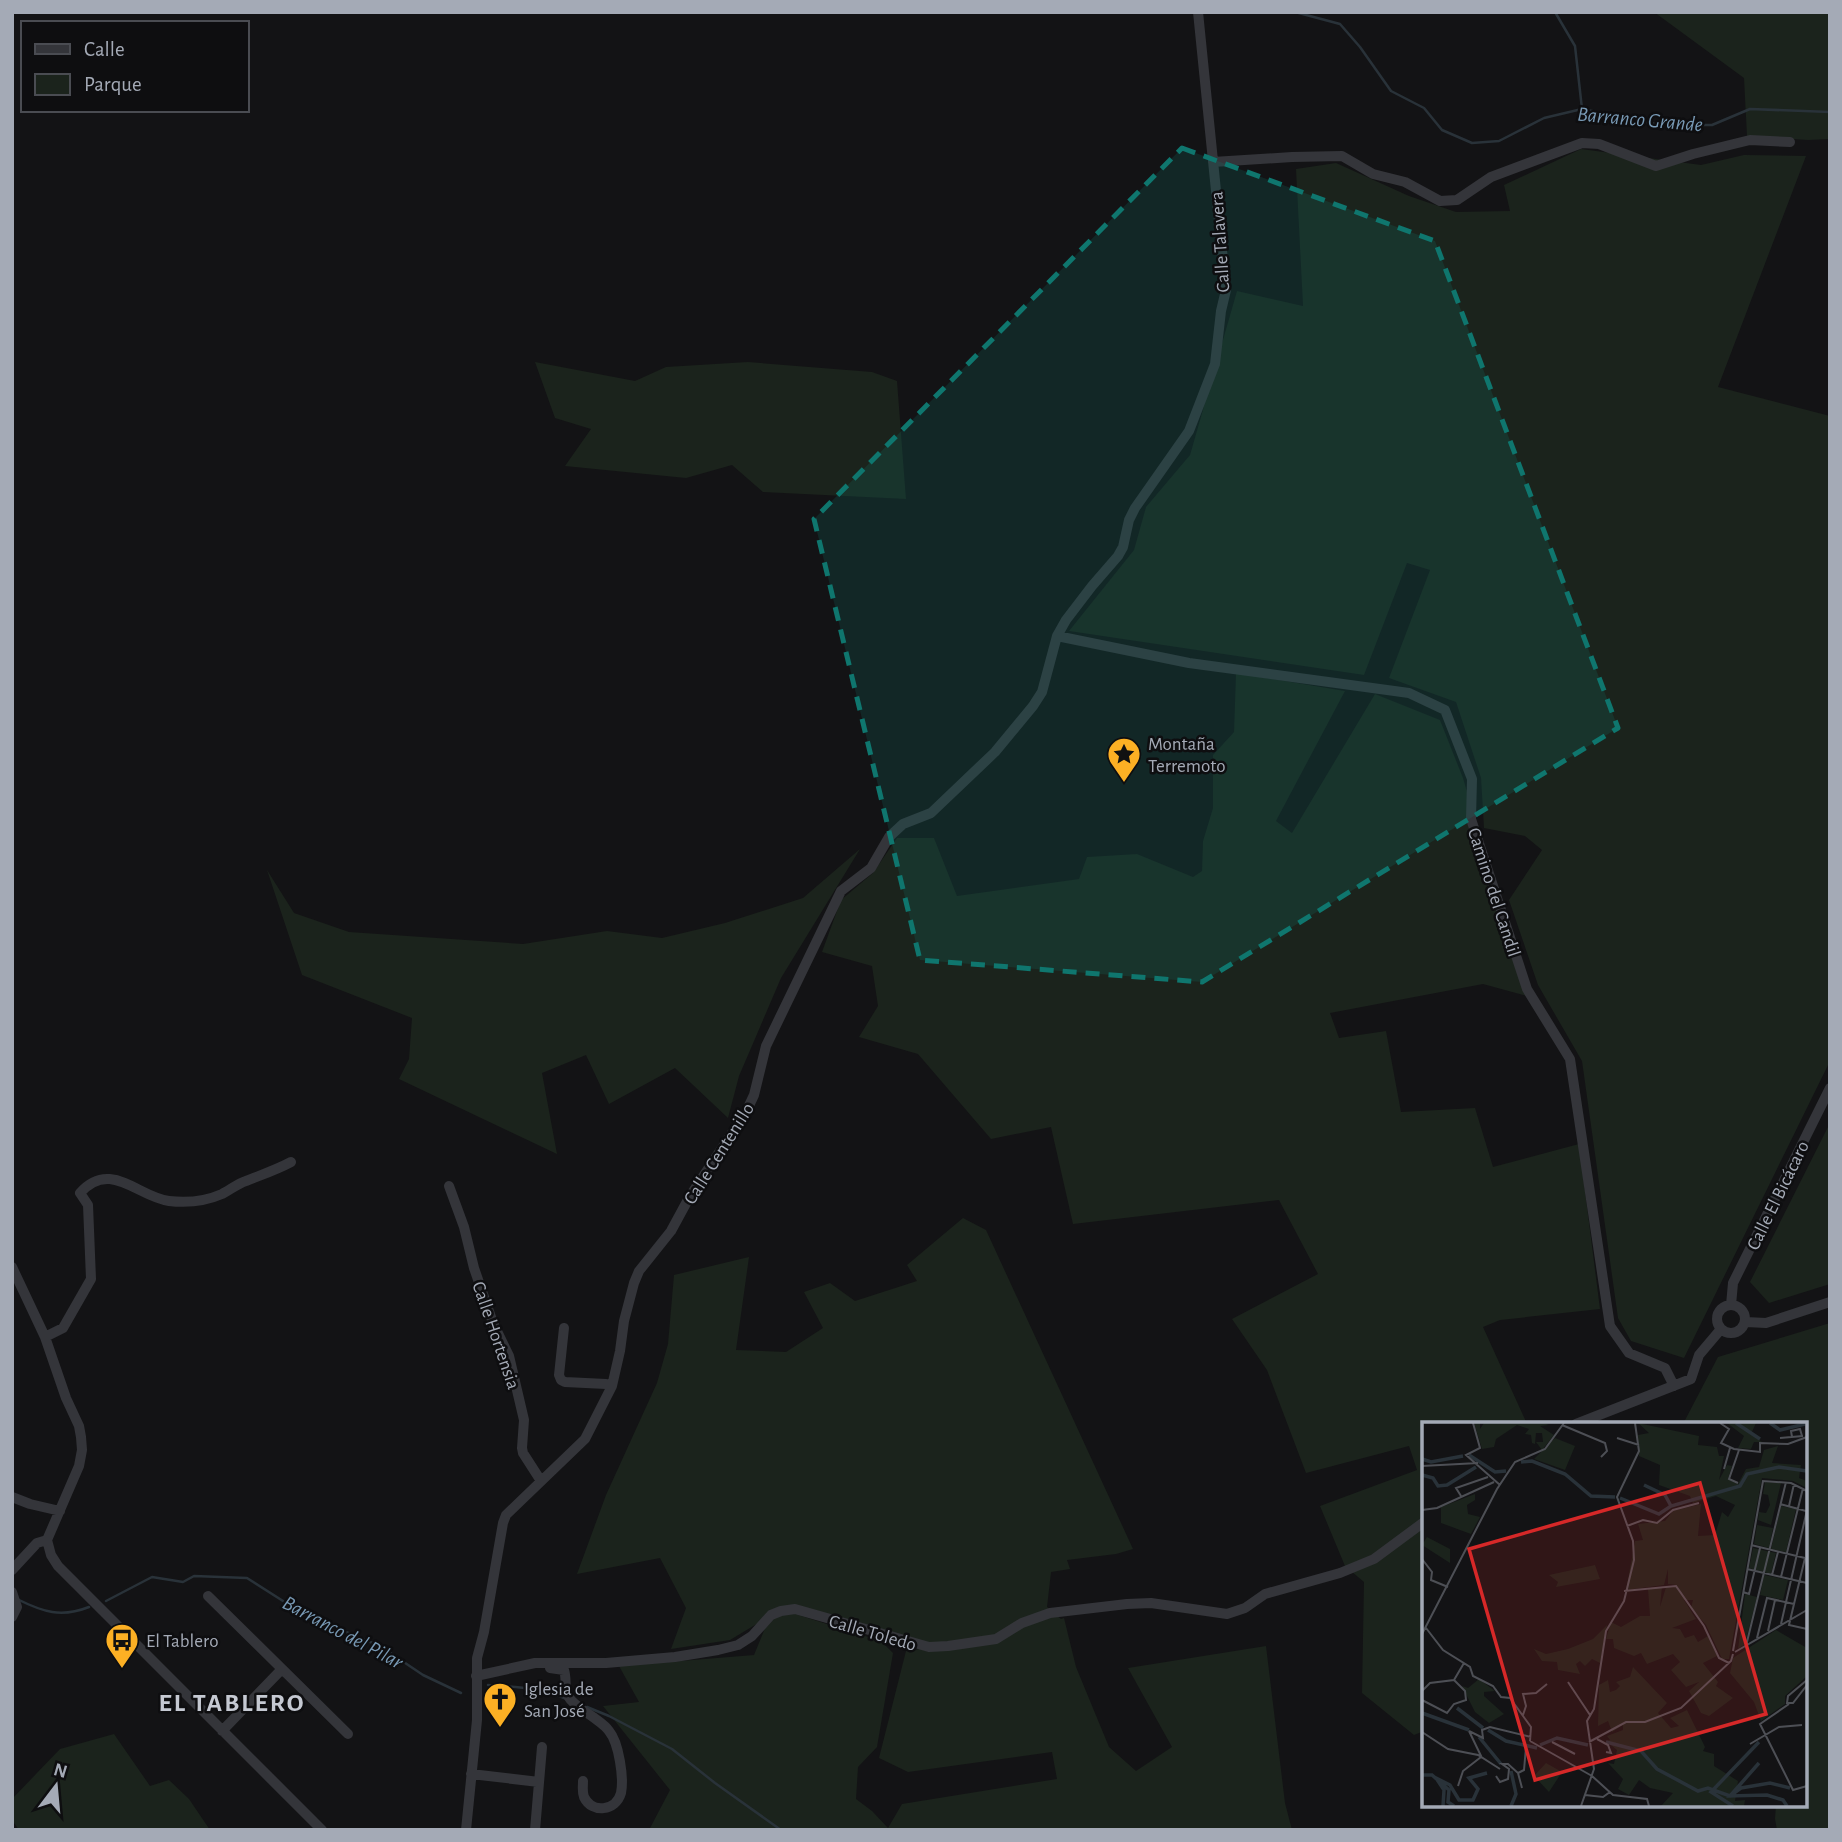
<svg xmlns="http://www.w3.org/2000/svg" width="1842" height="1842" viewBox="0 0 1842 1842" font-family="'Alegreya Sans',sans-serif">
	<rect width="100%" height="100%" fill="#131315"/>
	<path fill="#1b231c" fill-rule="evenodd" d="M1654,12H1830V139L1808,140L1747,136L1744,78Z
		M1581,149L1701,165L1744,155L1806,156L1718,387L1830,416V1061L1684,1358L1631,1341L1618,1318L1582,1061L1538,985L1509,900L1542,850L1525,836L1484,828L1481,778L1456,702L1389,678L1430,570L1407,563L1364,675L1069,631L1134,550L1146,507L1190,455L1237,291L1303,306L1296,169L1336,163L1409,196L1456,212L1510,211L1504,185Z
		M535,362L635,381L666,367L748,362L872,372L897,381L906,499L763,492L732,465L686,478L565,466L591,429L555,418Z
		M1236,673L1345,691L1276,821L1292,833L1375,694L1440,720L1463,778L1527,996L1483,984L1330,1013L1339,1038L1386,1031L1401,1112L1475,1108L1493,1167L1579,1144L1600,1309L1500,1320L1483,1327L1527,1424H1424V1731L1414,1735L1362,1693L1364,1582L1345,1566L1320,1506L1417,1470L1409,1446L1306,1473L1267,1370L1232,1319L1318,1274L1279,1200L1073,1224L1051,1127L991,1139L918,1054L859,1037L878,1006L872,966L822,952L841,900L873,873L897,838H934L957,896L1079,879L1087,857L1137,854L1193,877L1202,871L1203,841L1213,808V755L1234,732Z
		M860,849L781,978L739,1076L728,1118L675,1068L609,1104L586,1055L542,1073L557,1154L399,1079L409,1059L412,1018L302,975L267,870L294,913L349,932L523,944L607,931L662,938L725,923L803,898Z
		M1830,1123V1284L1769,1303L1750,1282Z
		M963,1218L986,1230L1133,1549L1116,1554L1067,1560L1070,1569L1051,1572L1047,1607L1061,1619L1064,1618L1076,1667L1109,1747L1136,1771L1172,1747L1128,1668L1266,1646L1285,1803L1292,1830H649L670,1790L603,1706L639,1702L619,1666L754,1655L770,1616L730,1640L671,1649L686,1608L660,1558L577,1574L606,1495L657,1383L668,1344L674,1275L749,1257L736,1350L786,1352L823,1328L804,1292L830,1283L855,1301L917,1281L907,1265ZM795,1614L927,1648L906,1651L879,1758L908,1772L1052,1752L1057,1779L902,1804L888,1828L872,1811L856,1799L858,1767L877,1747L893,1653L881,1641Z
		M1830,1323V1830H1777L1775,1819L1776,1805H1805V1424H1683L1718,1357Z
		M114,1734L150,1786L169,1780L189,1799L210,1830H19L12,1820V1799L60,1749Z"/>
	<g fill="none" stroke-linecap="round" stroke-linejoin="round">
		<path stroke="#293239" stroke-width="2.5" d="M1295,12L1340,24L1360,47L1391,91L1424,108L1442,130L1472,143L1499,141L1544,118L1582,109L1660,125H1712L1750,109L1830,112
			M1555,12L1575,46L1582,109
			M17,1599C43,1612 61,1618 89,1607
			M106,1601L152,1577L183,1582L194,1576L247,1578L305,1615L380,1646L423,1675L461,1693
			M488,1685C513,1687 541,1687 564,1698
			M587,1707L609,1716L672,1749L715,1783L781,1830"/>
		<path stroke="#34353a" stroke-width="10" d="M1213,162L1292,157L1342,156L1373,174L1405,182L1440,201L1457,200L1491,177L1582,143L1599,144L1656,166L1693,154L1750,140L1790,142
			M1057,636L1189,663L1409,693L1445,710L1472,779L1471,819L1527,989L1570,1059L1610,1326L1629,1353L1665,1368L1674,1386
			M449,1186L464,1227L474,1268L493,1323L509,1356L524,1420L522,1448L523,1453L541,1481
			M12,1267L45,1337L66,1398L79,1426L81,1437L82,1450L79,1466L47,1540L51,1555L58,1566L322,1830
			M1717 1319a14 14 0 1 1 28 0a14 14 0 1 1-28 0Z
			M1731,1305L1733,1283L1830,1088
			M1746,1322L1766,1323L1830,1302
			M564,1328L559,1375L561,1380L565,1382L606,1384L612,1386
			M45,1337L63,1328L91,1279L88,1205L80,1193C110,1159 138,1197 169,1201C186,1203 206,1201 222,1194C230,1190 237,1184 246,1181C261,1175 276,1170 291,1162
			M1576,1424L1691,1379L1699,1355L1721,1329
			M12,1497L30,1504L60,1511
			M12,1570L37,1543L47,1540
			M12,1592L17,1607L12,1617
			M208,1596L348,1734
			M550,1668L564,1670C567,1679 564,1688 568,1696C573,1705 585,1711 593,1717C598,1721 605,1725 609,1731C619,1743 624,1778 621,1793C616,1811 592,1814 584,1797C582,1792 583,1787 583,1781
			M476,1676L535,1663H606L675,1657L718,1650L738,1645L752,1636L771,1615L781,1611L795,1609L929,1647L948,1646L996,1639L1022,1623L1050,1613L1127,1604L1151,1603L1227,1614L1245,1608L1265,1594L1340,1573L1374,1559L1424,1522
			M222,1731L282,1669
			M471,1774L539,1782
			M466,1830L477,1720V1658L484,1632L503,1523L506,1515L585,1439L612,1386L620,1351L624,1321L634,1283L639,1271L671,1231L690,1196L746,1112L754,1095L766,1046L841,891L871,868L889,837L903,824L931,813L995,752L1033,706L1042,692L1057,636L1066,620L1092,586L1118,556L1123,547L1129,520L1135,508L1189,431L1215,364L1221,311L1226,290L1198,12
			M535,1830L542,1747"/>
	</g>
	<path fill="#0f766e" fill-opacity="0.2" stroke="#0f766e" stroke-width="5" stroke-dasharray="14 9" stroke-linejoin="round" d="M1182,148L1435,241L1618,728L1202,982L920,960L814,519Z"/>
	<defs>
		<symbol id="sight-pin" viewBox="-11 -11 22 30"><path d="M0 17L-7.5 6A9.5 9.5 0 1 1 7.5 6Z" fill="#fcb024" stroke="#0e0e10"/><path d="M0-6L1.8-2.2L6-1.7L2.9 1.2L3.7 5.4L0 3.3L-3.7 5.4L-2.9 1.2L-6-1.7L-1.8-2.2Z" fill="#111"/></symbol>
		<symbol id="bus-pin" viewBox="-11 -11 22 30"><path d="M0 17L-7.5 6A9.5 9.5 0 1 1 7.5 6Z" fill="#fcb024" stroke="#0e0e10"/><path d="M-5-6H5V4H4V6H2V4H-2V6H-4V4H-5ZM-3.5-4V0h7V-4ZM-3.5 1.2v1.5H-2V1.2ZM2 1.2v1.5H3.5V1.2Z" fill="#111"/></symbol>
		<symbol id="church-pin" viewBox="-11 -11 22 30"><path d="M0 17L-7.5 6A9.5 9.5 0 1 1 7.5 6Z" fill="#fcb024" stroke="#0e0e10"/><path d="M-1.2-6h2.4v3.5h3.3v2.4h-3.3V6h-2.4V-.1h-3.3v-2.4h3.3Z" fill="#111"/></symbol>
	</defs>
	<g fill-rule="evenodd">
		<use href="#sight-pin" x="1105" y="735" width="38" height="52"/>
		<use href="#bus-pin" x="103" y="1621" width="38" height="52"/>
		<use href="#church-pin" x="481" y="1680" width="38" height="52"/>
	</g>
	<g text-anchor="middle" stroke-width="5" stroke-linejoin="round" paint-order="stroke">
		<g font-size="19" fill="#a4aab6" stroke="#0e0e10">
			<text transform="translate(1219 242) rotate(-94)" y="7">Calle Talavera</text>
			<text transform="translate(1495 892) rotate(72)" y="7">Camino del Candil</text>
			<text transform="translate(718 1153) rotate(-58)" y="7">Calle Centenillo</text>
			<text transform="translate(1777 1195) rotate(-64)" y="7">Calle El Bicácaro</text>
			<text transform="translate(497 1335) rotate(71)" y="7">Calle Hortensia</text>
			<text transform="translate(873 1632) rotate(16)" y="7">Calle Toledo</text>
		</g>
		<g font-size="19" fill="#a4aab6" stroke="#0e0e10" text-anchor="start">
			<text x="1148" y="750">Montaña<tspan x="1148" dy="22">Terremoto</tspan></text>
			<text x="146" y="1647">El Tablero</text>
			<text x="524" y="1695">Iglesia de<tspan x="524" dy="22">San José</tspan></text>
		</g>
		<g font-size="21" font-style="italic" fill="#7899b4" stroke="#0e0e10">
			<text transform="translate(1640 119) rotate(5)" y="7">Barranco Grande</text>
			<text transform="translate(343 1632) rotate(28)" y="7">Barranco del Pilar</text>
		</g>
		<g font-size="26" font-weight="bold" letter-spacing="2" fill="#c5c9d2" stroke="#0e0e10">
			<text x="232" y="1711">EL TABLERO</text>
		</g>
	</g>
	<g transform="translate(1422 1422)">
		<rect width="385" height="385" fill="#131315"/>
		<path d="M52,1H58V7L62,1H121L127,3L118,4L132,13L120,28L114,20H121L120,11H114L113,22L110,21L109,13L103,12L107,7L95,3L74,17L72,25L60,27ZM216,1L277,14L276,23L295,25L297,34H302L297,58L305,43L310,44L306,57L316,62L324,47L337,45L342,28L356,24L350,41L379,43L377,56L385,59V66L371,59L340,56L307,237H300L284,203L269,186L271,178H262L274,197L250,206L258,207L263,216L272,213L276,220L286,214L295,234L281,241L296,260L294,264L311,276L287,294L279,291L267,269L277,260L264,265L249,248L258,240L251,232L225,242L219,231L212,234L192,226L191,217H184L189,200L199,205L218,194H228L226,167L240,165L238,185L244,165L255,163L246,162V147L242,163L204,168L213,119L221,118L216,102L243,99L251,89L279,82L276,114L293,113L300,90L306,95L313,83L294,74L271,81L268,74L237,63L238,43L217,34L216,13L227,11ZM305,1H334L329,12L340,20H332L329,27L316,26L322,14ZM133,16L153,24L143,48L112,37ZM343,60L359,61L349,103L336,98L337,90L344,91L348,83L346,73L341,72ZM53,72V78L45,83L46,92L58,95L49,112L19,101V85ZM359,84L374,87L364,130L349,127ZM335,103L351,106L347,126L332,122ZM5,115L28,127V141L0,123ZM331,126L354,131L349,152L327,146ZM173,143L178,157L134,165L136,160L127,153ZM342,153L366,158L361,178L338,173ZM323,172L335,175L323,222L316,227ZM185,203L178,241L170,237L163,244L158,239L154,242L158,252L136,248L135,240L120,239L112,227L124,232L146,227L171,217ZM354,208L385,226V254L363,274V282L339,299L332,280L308,251L311,236ZM211,245L245,281L236,291L249,306L257,304L248,296L265,288L283,325L281,329L292,332V344L316,359L313,379L323,378L322,384H239L251,371L228,366L217,358L207,373L196,367L201,357L186,341L192,342L195,328L184,319L188,318L185,314L201,308V303L190,310L186,299L176,304L177,263L186,258L188,270L194,268L198,264L194,260L208,255ZM57,257L73,269L62,270V274L82,292L67,301L53,290L40,264L46,266ZM124,341L140,350L127,370L112,354Z" fill="#1b231c"/>
		<path fill="none" stroke="#293239" stroke-width="3.5" d="M314,1L338,17M348,1L358,8L383,2M47,33L73,50L84,49M0,37L9,40L41,34M99,40L110,39L143,52L169,74L193,75M0,53L11,56L16,64L25,63L54,45M222,63L243,73L249,84M198,76L237,92L249,84L318,64L325,52L357,45L385,49M35,286L61,306M0,291L47,308M66,308L84,319L115,326M57,315L79,342M184,320L219,329L235,347L276,369L286,366L308,374L319,366L348,361L368,366M118,323L135,316L166,323M337,341L308,374L345,373L361,378L365,384M0,353H10L27,368L26,380L32,384M21,384L22,368L14,356L28,363L37,378H51L56,367L47,356L65,351M89,384L94,372L89,349M311,384L289,370L337,320"/>
		<path fill="none" stroke="#4d4f55" stroke-width="2" d="M51,1L58,26L44,33L78,63M298,1L307,7L299,21L312,27L338,30V21L366,22L385,15M140,3L183,21L185,29L179,35M370,15L369,9L378,7L380,14M195,16L217,23M358,16L381,14M0,44L56,41M302,47L308,26M316,61L307,57L317,28M39,74L34,66L66,55M358,82L384,89M367,84L372,62M0,88L15,86L72,60M205,104L221,98L235,101L251,88L277,81M329,123L383,136M383,136L367,203L385,207M0,137L10,150L9,158L26,165M325,147L385,161M350,153L356,130M359,155L381,66M202,169L254,164L282,204L297,236L307,241M321,170L327,172L338,126M359,202L385,88M4,206L21,228L48,245L51,254L71,264L79,275L88,276L109,305L108,319M346,209L353,178M0,212L75,67L93,40L123,27L142,1M335,216L345,176L372,182M324,224L364,60M311,229L341,59L369,61L385,69M313,230L385,188M385,258L366,274L365,281H371L385,263M146,260L168,293M0,269L8,261L32,258L42,241M0,278L25,291L32,282L44,278L43,269L32,258M367,282L338,302L371,368L385,364M101,293L104,284L101,272L114,271L125,262M47,309L61,316L60,308L68,305L109,315M47,309L60,336M0,310L26,327L56,333L78,347M175,317L186,323L189,331L184,330M108,319L170,354M130,320L153,332M167,320L204,300H223L259,286L309,239L311,232M328,322L357,305L380,303M96,351L102,348L104,325M74,354L78,360L86,357L87,347L80,342H86L96,351L100,366M170,354L191,373L225,377L227,384M36,364L41,349L59,335M163,373L181,375L188,370M159,384L172,347L165,299L172,287L184,209L202,179L212,138L211,119L195,75L217,29L213,1"/>
		<path fill="#d62828" fill-opacity="0.15" stroke="#d62828" stroke-width="3.5" d="M278,61L344,292L113,358L47,127Z"/>
		<rect width="385" height="385" fill="none" stroke="#a4aab6" stroke-width="3.5"/>
	</g>
	<rect width="1842" height="1842" fill="none" stroke="#a4aab6" stroke-width="28"/>
	<rect x="21" y="21" width="228" height="91" fill="#0e0e10" stroke="#4a4c52" stroke-width="2"/>
	<rect x="35" y="44" width="35" height="10" fill="#34353a" stroke="#4a4c52" stroke-width="2"/>
	<text x="84" y="56" font-size="21" fill="#a4aab6">Calle</text>
	<rect x="35" y="74" width="35" height="21" fill="#1b231c" stroke="#4a4c52" stroke-width="2"/>
	<text x="84" y="91" font-size="21" fill="#a4aab6">Parque</text>
	<g transform="translate(56 1786) rotate(16)" stroke="#0e0e10" stroke-width="5" paint-order="stroke">
	<path d="M0-5L12 26L0 18L-12 26Z" fill="#a4aab6"/>
	<text y="-10" font-size="19" font-weight="bold" text-anchor="middle" fill="#a4aab6">N</text>
	</g>
</svg>
